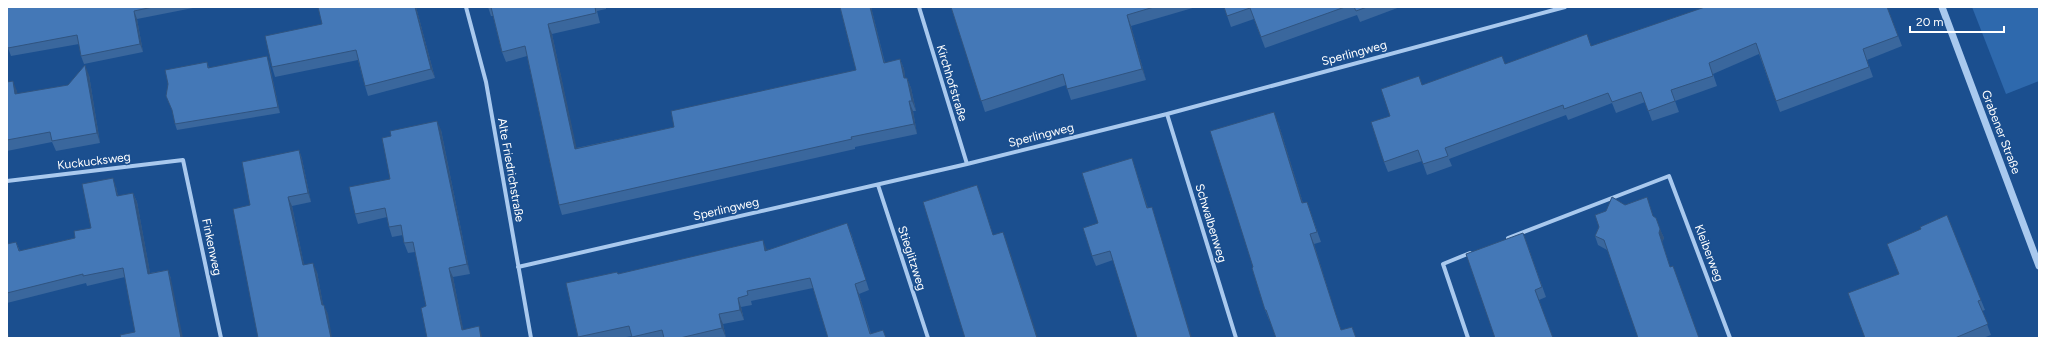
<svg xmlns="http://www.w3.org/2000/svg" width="2046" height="345" viewBox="0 0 2046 345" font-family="Figtree,sans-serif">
	<rect width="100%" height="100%" fill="#1b4f8f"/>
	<path fill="#2e69ad" d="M1972,7H2039V81L2006,94Z"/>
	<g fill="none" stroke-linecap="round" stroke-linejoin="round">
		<path stroke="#a9c9ee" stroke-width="4" d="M466,7L486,82L531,338
			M919,7L967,164
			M1167,114L1236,338
			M7,181L183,160L221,338
			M878,185L928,338
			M1508,238L1669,176L1730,338
			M518,267L967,164L1167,114L1565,7
			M1468,338L1443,264L1470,253"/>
		<path stroke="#a9c9ee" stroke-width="7" d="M1942,7L2039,266"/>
	</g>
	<path fill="#3a679d" d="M7,7H198L137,19L143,52L84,64L81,56L79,44L11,56L8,48Z
		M416,7L435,78L368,96L365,86L358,60L275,77L272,67L322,24Z
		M488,7H606V9L597,11L600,23L552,34L576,148L674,127L856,70L840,7H871L885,63L900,59L904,69L905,78H907L911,88L916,111H913L917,134L855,147V149L562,215L559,205L527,56L506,62L502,52L493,16H491Z
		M951,7H1196L1131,26L1146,80L1071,100L1066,85L985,112Z
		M1224,7H1400L1360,22L1357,15L1265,48L1254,19L1231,27Z
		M1887,7L1902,46L1867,60L1873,77L1780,112L1759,54L1713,74L1717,86L1675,101L1679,112L1652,121L1645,102L1616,113L1612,103L1568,120L1566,115L1449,159L1452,166L1427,175L1422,161L1388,172L1384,162L1390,116L1422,85L1505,64L1591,46Z
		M207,62L209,68L269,62L280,113L177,130L175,124L173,112L166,96Z
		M89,75L100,143L56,151L52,142L7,151V82L17,91V94L68,85Z
		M1278,122L1303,203L1307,202L1321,242L1314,244L1338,322L1341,330L1352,327L1356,338H1276L1270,320H1269L1265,310L1253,267Z
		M441,130L470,274L453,277L463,330L482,336L427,338L426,306L415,252L408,253L404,243L403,235L392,237L389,227L387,217L358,224L355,214Z
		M299,150L302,159L311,202L292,206L304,265L317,272L323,305L328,314L250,205Z
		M1135,168L1148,208L1152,207L1155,217L1113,260L1096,266L1092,256L1098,223Z
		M116,187L118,196L133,193L137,202L150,273L168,270L171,279L135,332L125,277L87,286L86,283L7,303V244L16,242L20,251L75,238L91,228Z
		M1625,205L1654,217L1664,238L1662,242L1670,267L1699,338L1607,250L1598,245L1595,236L1606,211Z
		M851,233L869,290L859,294L871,334L886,338H828L813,288L751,301L752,305L741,307L744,320L723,324L726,338H632V336L621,338H578L566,283L618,274L767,250Z
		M1523,233L1546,297L1539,300L1495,338Z
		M1887,244L1981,300L1985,310L1982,311L1991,335L1983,338H1865L1899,274Z"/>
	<path fill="#305480" d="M415,7H416L435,78L431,69Z
		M870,7H871L887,73L884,63Z
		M134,11L137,19L143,52L140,44Z
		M1127,15L1131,26L1146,80L1142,69Z
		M548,24L552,34L579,159L575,149Z
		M267,56L269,62L280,113L278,107Z
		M900,59L904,69L907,88L904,78Z
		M85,65L89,75L100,143L97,133Z
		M907,78L911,88L916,111L912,101Z
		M13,81L17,91L19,104L15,94Z
		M909,101L913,111L917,134L914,124Z
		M1274,112L1278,122L1306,213L1302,203Z
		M437,121L441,130L470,274L467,264Z
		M299,150L302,159L311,202L308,193Z
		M1132,158L1135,168L1151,218L1147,208Z
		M113,178L116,187L120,205L117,196Z
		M977,185L981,195L996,245L993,235Z
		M133,193L137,202L152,283L148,274Z
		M288,197L292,206L306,274L303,265Z
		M1152,207L1155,217L1192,338H1191Z
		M1660,229L1664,238L1662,242L1659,233Z
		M1003,232L1007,242L1038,338H1037Z
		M1310,234L1314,244L1339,325L1336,315Z
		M763,240L767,250L769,261L765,251Z
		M313,263L317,272L325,314L322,305Z
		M449,268L453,277L465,338L462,330Z
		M168,270L171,279L183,338H181Z
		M855,284L859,294L872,338Z
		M738,298L741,307L744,320L740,310Z
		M324,305L328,314L332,338H331Z
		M719,314L723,324L726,338L722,328Z
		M479,326L482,336V338H481Z"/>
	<path fill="#4478b7" stroke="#305480" d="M7,7H153L134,11L140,44L81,56L77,35L8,48L7,45Z
		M318,7H415L431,69L365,86L356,50L272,67L265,36L322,24Z
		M491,7H595L596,13L548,24L575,149L674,127L671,111L856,70L840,7H870L884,63L900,59L904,78H907L912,101H909L914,124L851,137L852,139L559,205L525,46L502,52Z
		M951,7H1154L1127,15L1142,69L1067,89L1063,74L981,101Z
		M1224,7H1345L1261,37L1250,8L1227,16Z
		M1354,7H1367L1356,11Z
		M1705,7H1887L1898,36L1863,49L1869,67L1776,101L1756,43L1709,63L1713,76L1671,90L1675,101L1648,111L1641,92L1612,102L1608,93L1564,109L1563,105L1445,148L1448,156L1423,164L1418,150L1384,162L1371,122L1390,116L1381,89L1419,76L1422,85L1502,56L1505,64L1587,34L1591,46Z
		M267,56L278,107L175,124L172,110L166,96L168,84L165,70L207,62L208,68Z
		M85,65L97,133L52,141L50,132L7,140V82L13,81L15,94L68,85Z
		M1274,112L1302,203L1307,202L1317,232L1310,234L1336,315L1341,330L1352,327L1356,338H1276L1266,310H1265L1252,268L1253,267L1210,131Z
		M437,121L467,264L449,268L462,330L479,326L481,338H427L421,308L426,306L413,242L404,243L401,225L389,227L385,208L355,214L349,187L390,179L382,138L391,136L390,131Z
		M299,150L308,193L288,197L303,265L313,263L322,305H324L331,338H258L233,209L250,205L242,162Z
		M1132,158L1147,208L1152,207L1191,338H1137L1110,251L1092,256L1083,228L1098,223L1082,173Z
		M113,178L117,196L133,193L148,274L168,270L181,338H121L120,335L135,332L123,268L83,276V274L7,293V244L16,242L19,251L75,238L74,231L91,228L82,184Z
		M977,185L993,235L1003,232L1037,338H965L923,202Z
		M1612,197L1625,205L1647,197L1653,216L1656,218L1660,229L1659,233L1670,267L1673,266L1699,338H1638L1604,240L1595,236L1599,227L1595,215L1606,211Z
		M1947,215L1981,300L1978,301L1988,324L1955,338H1865L1848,293L1899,274L1887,244L1921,229L1920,227Z
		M847,223L866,280L855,284L870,334L883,330L886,338H828L810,278L747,291L748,295L738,298L740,310L719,314L722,328L680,338H664L662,330L632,337L629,326L578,337L566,283L617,272L618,274L763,240L765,251Z
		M1523,233L1542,287L1535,290L1553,338H1495L1466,254Z
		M7,330L9,338H7Z"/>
	<g text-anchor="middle" stroke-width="3.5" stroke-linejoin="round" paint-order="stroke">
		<g font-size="12" fill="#fff" stroke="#1b4f8f">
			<text transform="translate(1354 53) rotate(-15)" y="4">Sperlingweg</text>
			<text transform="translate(952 83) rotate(73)" y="4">Kirchhofstraße</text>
			<text transform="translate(2001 132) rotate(69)" y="4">Grabener Straße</text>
			<text transform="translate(1041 135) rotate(-14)" y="4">Sperlingweg</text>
			<text transform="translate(94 161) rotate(-7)" y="4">Kuckucksweg</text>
			<text transform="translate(511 170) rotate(80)" y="4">Alte Friedrichstraße</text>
			<text transform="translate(726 209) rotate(-13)" y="4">Sperlingweg</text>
			<text transform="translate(1211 223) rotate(73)" y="4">Schwalbenweg</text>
			<text transform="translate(212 247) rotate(78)" y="4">Finkenweg</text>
			<text transform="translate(1709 253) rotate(69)" y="4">Kleiberweg</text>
			<text transform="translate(912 258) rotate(72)" y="4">Stieglitzweg</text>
		</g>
	</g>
	<rect width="2046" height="345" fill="none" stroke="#ffffff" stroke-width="16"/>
	<path d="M1910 26v6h94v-6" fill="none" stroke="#ffffff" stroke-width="2"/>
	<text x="1916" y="26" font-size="12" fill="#ffffff" stroke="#1b4f8f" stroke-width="3" paint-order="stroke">20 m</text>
</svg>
